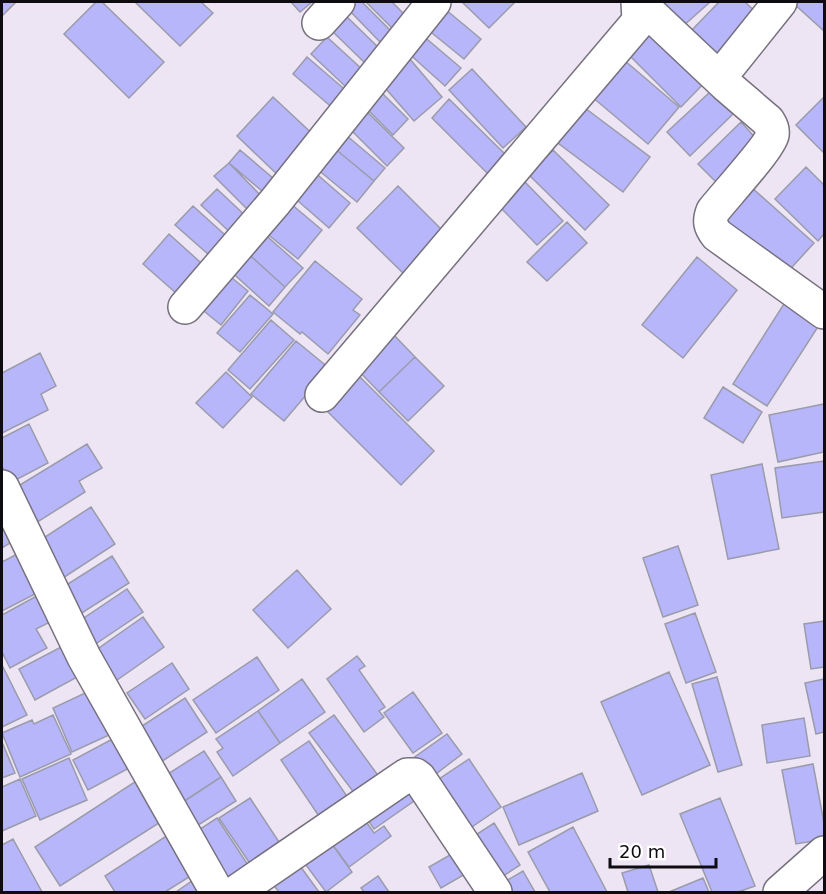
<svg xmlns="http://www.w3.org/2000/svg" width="826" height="894" viewBox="0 0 826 894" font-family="'DejaVu Sans',sans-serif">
	<rect width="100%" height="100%" fill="#ede5f4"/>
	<path fill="#b7b6fb" stroke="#9a9baa" stroke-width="1.5" d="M2,2H16L2,16Z
		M96,2H102L164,62L129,98L64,34Z
		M135,2H201L213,13L180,46Z
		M291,2H312L300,12Z
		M355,2H362L391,31L380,42L347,8Z
		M366,2H392L410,20L397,33Z
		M462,2H515L489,28Z
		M657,2H710L682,27Z
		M719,2H745L759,15L719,57L691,31Z
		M792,2H824V31Z
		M445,9L481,39L464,59L427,29Z
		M345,15L381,50L367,65L330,29Z
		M655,19L712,75L681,107L625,51Z
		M421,34L461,68L445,86L406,51Z
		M327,37L363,70L347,88L311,54Z
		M617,54L679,107L648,144L585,91Z
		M307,57L349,93L335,110L293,74Z
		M409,58L442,97L414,121L380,82Z
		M472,69L526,127L503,148L449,90Z
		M376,87L408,119L393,135L360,102Z
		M710,92L733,114L690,156L667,132Z
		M273,97L319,140L282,179L237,136Z
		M824,97V153L796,125Z
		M449,99L507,156L489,175L432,118Z
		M577,102L650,157L623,192L550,137Z
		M360,105L404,148L387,166L343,122Z
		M741,122L761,144L719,185L698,164Z
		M340,130L385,168L374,181L328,143Z
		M328,143L374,181L357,202L311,164Z
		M240,150L280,184L269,197L229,163Z
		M553,150L609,205L585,230L529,175Z
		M229,163L268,203L255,217L214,176Z
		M806,167L824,185V234L818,241L775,199Z
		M312,170L350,203L329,228L290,194Z
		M524,181L563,221L537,245L499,206Z
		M398,186L446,234L405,275L357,228Z
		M751,187L814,243L783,277L720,221Z
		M217,189L251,221L235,237L201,205Z
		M284,198L322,230L298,259L260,228Z
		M193,206L234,243L217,262L175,225Z
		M567,222L587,243L547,281L527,262Z
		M261,231L303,268L285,287L244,250Z
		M169,234L211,272L185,301L143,264Z
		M244,250L285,287L269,306L228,269Z
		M697,257L737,290L683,358L642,325Z
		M315,261L362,299L353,310L360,315L328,354L302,332L300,334L273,312Z
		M221,269L248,291L221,325L194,303Z
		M250,295L273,314L240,352L217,333Z
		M789,296L823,319L767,406L733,384Z
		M271,320L294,340L250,389L228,370Z
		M390,331L415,357L379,392L354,366Z
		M296,341L329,368L284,421L251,394Z
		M40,353L56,386L41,394L48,410L2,433V373Z
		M415,357L444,386L408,421L379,392Z
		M353,370L434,451L401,485L320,404Z
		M226,372L252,397L223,428L196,403Z
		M723,387L762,412L743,443L704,418Z
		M824,404V452L778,462L769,415Z
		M29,424L48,463L10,483L2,466V438Z
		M87,444L102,468L79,481L85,492L31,526L10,491Z
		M824,461V512L782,518L775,468Z
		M762,464L779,549L728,559L711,475Z
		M91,507L115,544L63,578L39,541Z
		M2,517L15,540L2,548Z
		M678,546L698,605L663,617L643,558Z
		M21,552L41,591L2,611V562Z
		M112,556L129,583L77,616L60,589Z
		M297,570L331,609L288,648L253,610Z
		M127,589L143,612L94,645L78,622Z
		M42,593L56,619L36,629L47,648L10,668L2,652V615Z
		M695,613L716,672L686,683L665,624Z
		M143,617L164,647L110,685L89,655Z
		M824,621V667L811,669L804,624Z
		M63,646L79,676L35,700L19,669Z
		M357,656L365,666L359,670L385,707L379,711L384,717L364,732L327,679Z
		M257,657L279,690L216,733L193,700Z
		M172,663L189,689L145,719L127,693Z
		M3,667L27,715L2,727V668Z
		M669,672L710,765L642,795L601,702Z
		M717,677L742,765L718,772L692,684Z
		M302,679L325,712L280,743L258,711Z
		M824,679V732L816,734L805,683Z
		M98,687L118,731L72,752L53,708Z
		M413,692L442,733L413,753L384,713Z
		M185,698L207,732L161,762L139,728Z
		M258,711L280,743L233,776L217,752L223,748L216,739Z
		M53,715L71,754L20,777L2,733L32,720L34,724Z
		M334,715L385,785L361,802L309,733Z
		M804,718L810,756L767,763L762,725Z
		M447,734L462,754L428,780L412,759Z
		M118,736L133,766L88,790L73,760Z
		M309,741L355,808L327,828L281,760Z
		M2,742L15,773L2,778Z
		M204,751L221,777L177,806L160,779Z
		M69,758L87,800L40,820L22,779Z
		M469,759L501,807L463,833L430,785Z
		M813,764L824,823V839L796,844L782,770Z
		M582,773L598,811L519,845L503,807Z
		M147,774L173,814L60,886L35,847Z
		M411,776L424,794L374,829L362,811Z
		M221,777L236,801L192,829L177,806Z
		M20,779L36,816L2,831V787Z
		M250,798L283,848L253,868L219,818Z
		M720,798L755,886L738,892H712L680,814Z
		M360,813L374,833L384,826L391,836L349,867L327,837Z
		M217,818L252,871L223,890L188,837Z
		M494,823L520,865L494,882L468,840Z
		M573,827L607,892H550L528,852Z
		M171,833L197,872L165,892H115L105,876Z
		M327,837L352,872L326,892L300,857Z
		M13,839L42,892H2V845Z
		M455,852L467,873L441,888L429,867Z
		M295,859L319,892H279L268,878Z
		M649,865L658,892H628L622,873Z
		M523,871L535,892H503L499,885Z
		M199,876L211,892H176Z
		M378,876L389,892H364L361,888Z
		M703,878L709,892H669Z"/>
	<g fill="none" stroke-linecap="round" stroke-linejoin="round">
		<defs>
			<path id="minor" d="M638,2L726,85
				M780,2L724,72V80L726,85L768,121C771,126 773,129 772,135C770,147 723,198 713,211C709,221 710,226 717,235L824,312
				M319,23L338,2
				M185,307L275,202L434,2
				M322,395L639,21L638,2
				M2,487L84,657L217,892
				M236,892L407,775H415L419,778L495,892
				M780,892L824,853"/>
		</defs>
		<use href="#minor" stroke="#77707d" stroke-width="36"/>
		<use href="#minor" stroke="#fff" stroke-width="33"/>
	</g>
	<rect width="826" height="894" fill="none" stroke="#0e0c11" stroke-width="6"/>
	<path d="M610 858v9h106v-9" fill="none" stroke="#0e0c11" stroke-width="3"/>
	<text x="619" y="858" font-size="18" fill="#0e0c11" stroke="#ffffff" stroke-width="4.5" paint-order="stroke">20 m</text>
</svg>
